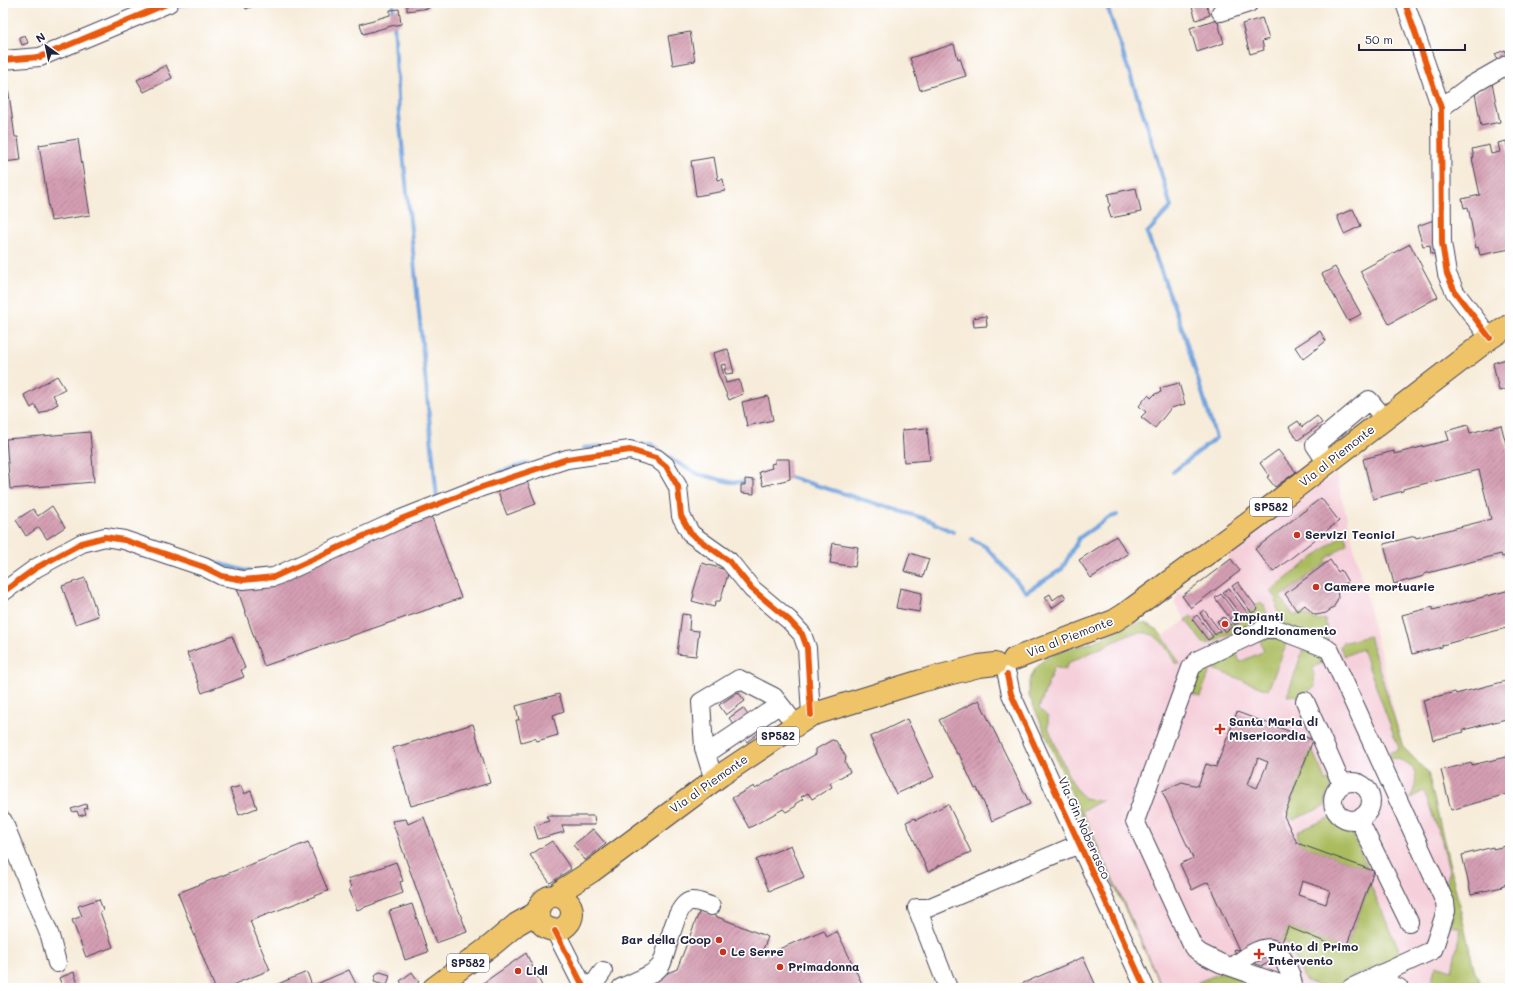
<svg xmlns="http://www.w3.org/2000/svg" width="1513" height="991" viewBox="0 0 1513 991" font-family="Mali,sans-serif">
	<defs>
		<pattern id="building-hatch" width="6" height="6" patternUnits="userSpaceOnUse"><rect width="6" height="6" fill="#d59fb2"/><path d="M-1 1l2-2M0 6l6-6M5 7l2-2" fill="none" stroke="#ac8192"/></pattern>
	</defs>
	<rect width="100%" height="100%" fill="#fff"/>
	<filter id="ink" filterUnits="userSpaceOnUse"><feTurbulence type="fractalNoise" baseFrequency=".025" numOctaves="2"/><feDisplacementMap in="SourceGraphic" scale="8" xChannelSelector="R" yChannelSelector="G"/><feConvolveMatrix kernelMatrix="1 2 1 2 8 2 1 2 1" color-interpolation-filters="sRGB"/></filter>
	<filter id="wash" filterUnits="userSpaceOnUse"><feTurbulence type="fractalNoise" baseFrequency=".012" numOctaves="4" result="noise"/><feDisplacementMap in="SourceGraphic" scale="16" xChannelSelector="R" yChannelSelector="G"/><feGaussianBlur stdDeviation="0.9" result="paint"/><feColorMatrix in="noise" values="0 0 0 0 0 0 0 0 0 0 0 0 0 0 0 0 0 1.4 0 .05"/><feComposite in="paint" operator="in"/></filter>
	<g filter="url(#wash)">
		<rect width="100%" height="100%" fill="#f7ecda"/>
		<path fill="#f5cfda" d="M1336,473L1403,747L1428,773L1475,972L1484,988H1491H1161L1034,710L1029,696V682L1034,671L1042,661L1110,635L1130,624L1140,622L1149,624L1155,628L1162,637L1163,636L1186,620L1175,605V600L1179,592L1183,596L1230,559L1226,554Z"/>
		<path fill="#abbc5f" stroke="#666f4d" d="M1345,533L1347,544L1325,560L1327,562L1280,597L1294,616C1304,610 1303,615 1312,618C1316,620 1320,620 1325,619L1328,639L1323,640L1279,623L1276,599L1270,591Z
			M1261,602L1264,605L1268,617L1207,644L1203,643L1186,620L1191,616L1208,640Z
			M1136,623C1158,619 1170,649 1180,664L1175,663C1164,643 1156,628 1131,634L1068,663L1065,670L1054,667L1039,708L1048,717V727C1055,742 1072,792 1085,798C1091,800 1097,800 1103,800L1082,811L1162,988L1079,810L1029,696V682L1034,671L1042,661L1047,657C1062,650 1079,647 1095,641C1109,636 1121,626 1136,623Z
			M1369,636L1403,747L1428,773L1475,972L1484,988H1433L1431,983L1432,979L1436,965L1452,970L1461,928L1448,925L1453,918L1446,883L1449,871L1442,842L1424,791L1410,798C1421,777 1416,761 1391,758L1389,753L1399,749L1362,649L1344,656L1340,647L1342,643Z
			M1270,637L1287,643L1268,690L1211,668L1200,697L1192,694L1203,666L1236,652L1240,662L1264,651L1260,641Z
			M1303,650L1323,658L1325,662L1313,667L1315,687L1301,695L1287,696Z
			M1311,748L1326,781L1338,776L1326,796L1325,806L1293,820L1287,813Z
			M1331,817L1342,826L1350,828L1368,869L1299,844L1297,832Z
			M1370,884L1402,956L1326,988H1322L1305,980L1289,944L1282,941L1288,927L1345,950Z
			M1224,972L1266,988H1200L1198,982Z"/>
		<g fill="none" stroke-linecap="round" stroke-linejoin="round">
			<path stroke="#73a4de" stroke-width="4" d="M393,3V14
				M1106,3L1147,125L1171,207L1147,233L1182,328L1216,438L1173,472
				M173,9L187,3
				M394,21L399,115L411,230L437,499H436
				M637,444H651L674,461L698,474L730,482H750
				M583,448L600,446
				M500,472L528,463
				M786,476L926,519L953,532
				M972,539L986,547L1026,592L1062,569L1079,538L1108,518L1117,515
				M210,561L250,572"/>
		</g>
		<g id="blocks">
			<path fill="url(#building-hatch)" fill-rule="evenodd" d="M244,3H261L246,9Z
				M407,3H428L429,8L407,11Z
				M1191,3H1206L1210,15L1196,20Z
				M399,9L401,24L391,26L363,34L360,24L390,15V10Z
				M1262,18L1269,39L1262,41L1264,50L1250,54L1242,24Z
				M1217,19L1224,43L1197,52L1190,28Z
				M690,32L695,61L673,65L668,36Z
				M25,35L28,43L22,45L19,37Z
				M954,44L958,59L960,58L966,76L920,90L910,58Z
				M1505,50L1509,59L1500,64L1495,54Z
				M166,65L172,78L144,92L137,80Z
				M7,80L15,137H18L21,160L3,162V81Z
				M1492,83L1500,122L1481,126L1475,93Z
				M78,139L90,215L51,221L39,145Z
				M1506,141L1510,160V249L1480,255L1478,247L1476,248L1468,207L1464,208L1462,199L1480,195L1472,158H1474L1472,149L1489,145L1491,154L1500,152L1498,143Z
				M714,157L718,180L723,179L725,191L696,196L691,161Z
				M1136,188L1141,212L1111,218L1108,207L1110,206L1108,194Z
				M1353,209L1361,226L1344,234L1337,216Z
				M1434,220L1437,254H1431L1430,245L1423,246L1417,226Z
				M1410,244L1438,297L1389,324L1360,271Z
				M1335,267L1361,314L1348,321L1322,274Z
				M986,316L987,326L974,327L973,318Z
				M1320,331L1326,341L1303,359L1295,347Z
				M728,349L734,373L726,374L724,369H726V364L721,365L726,383L739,380L743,394L729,400L718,374L713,353Z
				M1510,358V388L1499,391L1493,363Z
				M57,376L65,389L53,395L58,404L40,414L35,405L31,408L24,395Z
				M1179,383L1185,404L1171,408L1155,428L1141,417L1146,412L1139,406L1148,395L1151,398L1155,394L1161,392L1160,388Z
				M768,396L773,420L747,426L742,402Z
				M1317,416L1322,423L1298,440L1289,427L1298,421L1302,427Z
				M1468,425L1470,433L1501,425L1510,459V555L1502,557L1501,554L1424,574V576L1394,584L1384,544L1415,536L1416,538L1491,519L1479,470L1403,489V491L1373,499L1363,459L1394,451V454L1449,440L1446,431Z
				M927,428L930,460L904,462L902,430Z
				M90,432L94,482L10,489L6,439Z
				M1278,450L1296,472L1275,487L1267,477L1269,476L1260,463Z
				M775,459H789L790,479L763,486L759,472L772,468L771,464L775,463Z
				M525,476L536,504L507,515L496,487Z
				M745,479L754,480V494L741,493V485H745Z
				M1321,498L1339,521L1273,572L1255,549Z
				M52,506L65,527L47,539L39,527L26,536L16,520L33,509L38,516Z
				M431,515L461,598L264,666L237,588Z
				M1116,536L1128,554L1091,578L1079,560Z
				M833,543L858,547L855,567L830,563Z
				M910,553L929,559L923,577L904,571Z
				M1231,559L1240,571L1191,608L1182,596Z
				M1330,560L1338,572L1341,570L1348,582L1337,589L1338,598L1336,603L1333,608L1326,613L1316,615L1313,614L1305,605L1297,611L1285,594Z
				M702,563L729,571L720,601H716L714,607L692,601L694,595L693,593Z
				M85,578L98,616L75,624L62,586Z
				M1238,582L1258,609L1252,613L1232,586Z
				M900,588L922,593L919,612L896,608Z
				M1229,588L1249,615L1244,619L1223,592Z
				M1510,590V627L1442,645V647L1412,654L1402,615L1433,607V610Z
				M1063,593L1066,598L1052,608L1045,597L1050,594L1053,600Z
				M1221,594L1241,621L1235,625L1215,598Z
				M1204,610L1220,631L1215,635L1200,613Z
				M682,614L690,615L689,630L699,631L696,656L677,654Z
				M1197,615L1213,637L1208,640L1192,619Z
				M1224,617L1232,627L1225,632L1217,621Z
				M232,636L245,668L241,670L244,677L202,693L187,653Z
				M1510,680V718L1463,730L1464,732L1433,740L1423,700L1455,692L1456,694Z
				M738,692L745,701L726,715L719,705Z
				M559,694L564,711L553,715L558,735L537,741L535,738L521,742L516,720H519L516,706Z
				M979,700L1030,804L992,821L977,788L975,789L959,754H957L939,720Z
				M743,708L760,732L747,742L729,718Z
				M1237,712L1313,740L1284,816L1297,843L1374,871L1345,950L1288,927L1275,960L1262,966L1237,957L1234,949L1239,950L1208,882L1192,890L1180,864L1193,858L1162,791L1182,782L1198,786L1206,764L1216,767ZM1258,758L1268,762L1257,788L1248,784ZM1302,881L1330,890L1326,904L1298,895Z
				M907,719L934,777L896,794L870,737Z
				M473,724L490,783L411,806L393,748Z
				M832,740L836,741L846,757L845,762L850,772L830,783L832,787L812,799L808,793L801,797L803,799L795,804L796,806L786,812L783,809L749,828L732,798L754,786L755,789L816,754V749Z
				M1510,756V793L1451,810L1441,770L1472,763V765Z
				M241,786L244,794L251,791L257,808L239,815L230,789Z
				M86,804L87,808L84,809L86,814L79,816L77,811L73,812L71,809Z
				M948,804L971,852L938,866V867L928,872L906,822L915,818L916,820Z
				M546,816H594L595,825H562L564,832L538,839L534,826L549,821Z
				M424,817L467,932L436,943L392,821L406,819L408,824Z
				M593,829L606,844L585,860L573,845Z
				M552,841L571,869L550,883L530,855Z
				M308,842L328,891L250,921L270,970L224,988H215L178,893Z
				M791,845L804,877L769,891L756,860Z
				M1510,845V883L1501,886L1502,887L1471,894L1462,855L1493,847V849Z
				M396,862L403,881L400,882L403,893L357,910L349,889L351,888L348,879Z
				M99,899L103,910L100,912L113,947L86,957L72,920L82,916L78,906Z
				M412,904L428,952L405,960L389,911Z
				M700,910L768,937L760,957L824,930L827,937L837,931L864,988H633L677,969Z
				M526,953L543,988H476Z
				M1083,957L1097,988H1012L1079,959Z
				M349,970L358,988H268L307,972L312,986Z
				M74,972L78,984L72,986L73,988H63L59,978Z
				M380,972L390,975L387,986L374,982L376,974Z
				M412,972L419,982L411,988H405L400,981Z"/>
		</g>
	</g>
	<g filter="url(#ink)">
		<use href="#blocks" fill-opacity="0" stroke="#424053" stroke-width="1"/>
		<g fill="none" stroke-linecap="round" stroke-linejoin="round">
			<defs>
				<path id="minor" d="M1405,3L1441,108L1442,243L1447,274L1455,292L1490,338
					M1221,12L1249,3
					M3,60L40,57L169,3
					M1441,108L1470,86L1510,63
					M1327,463L1315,445L1369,400L1385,419
					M3,592L36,568L82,543L105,537L124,540L204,567L222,576L243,580L274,577L401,519L482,487L567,459L630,450L656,458L666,466L678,487L681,516L691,534L729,561L752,589L789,620L802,634L807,648L811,715
					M1007,675L1011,694L1145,988
					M1305,701L1338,776L1344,784
					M706,754L779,705
					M714,780L704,748L701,702L739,679L774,697L796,725
					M1333 801a19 19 0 1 1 38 0a19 19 0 1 1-38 0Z
					M1360,818L1363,828L1409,922
					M3,821L50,936L57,963
					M555,931L584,988
					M1232,967C1251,955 1271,934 1285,963C1289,971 1293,978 1293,987L1292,988
					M1375,977L1399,988
					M584,988L596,981L603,971
					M621,988C631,983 655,975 661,965C668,952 675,900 693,901C699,901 706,905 711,906
					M948,988L917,908H928L1079,844
					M1291,988L1220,963L1200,953L1193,947L1135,821L1191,668L1198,660L1264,629H1277L1326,648L1330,651L1445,902L1446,911L1433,950L1351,988"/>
				<path id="major" d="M1014,659L1114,621L1125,614L1265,511L1490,338L1510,325
					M538 913a17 17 0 1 1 34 0a17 17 0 1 1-34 0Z
					M556,896L564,889L592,871L721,775L811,715L921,681L979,666L995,664
					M434,988L493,944L517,924L538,912"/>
			</defs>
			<use href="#minor" stroke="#424053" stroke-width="20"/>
			<use href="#major" stroke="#424053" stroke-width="24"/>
			<use href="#minor" stroke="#fff" stroke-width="18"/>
			<use href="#major" stroke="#efc469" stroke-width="22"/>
			<defs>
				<path id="cycleway" d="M1405,3L1441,108L1442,243L1447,274L1455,292L1490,338
					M3,60L40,57L169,3
					M3,592L36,568L82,543L105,537L124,540L204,567L222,576L243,580L274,577L401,519L482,487L567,459L630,450L656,458L666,466L678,487L681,516L691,534L729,561L752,589L789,620L802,634L807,648L811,715
					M1007,675L1011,694L1145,988
					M555,931L584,988"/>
			</defs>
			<use href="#cycleway" stroke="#fff" stroke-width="8"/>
			<use href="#cycleway" stroke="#e8590c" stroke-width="6"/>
		</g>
	</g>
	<g fill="#c8321e" stroke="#fff" stroke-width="1.5">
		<circle cx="1297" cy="535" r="4"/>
		<circle cx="1316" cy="587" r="4"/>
		<circle cx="1225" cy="624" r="4"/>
		<path d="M1218 723h4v4h4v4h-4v4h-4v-4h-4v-4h4z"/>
		<circle cx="719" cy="940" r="4"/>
		<circle cx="723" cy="952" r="4"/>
		<path d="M1257 948h4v4h4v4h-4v4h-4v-4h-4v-4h4z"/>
		<circle cx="780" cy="967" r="4"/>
		<circle cx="518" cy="971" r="4"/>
	</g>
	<g text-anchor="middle" stroke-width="3.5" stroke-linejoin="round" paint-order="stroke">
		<g fill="#fff" stroke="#646476" stroke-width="1">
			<rect x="1250" y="498" width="42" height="18" rx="3"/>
			<rect x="757" y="727" width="42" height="18" rx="3"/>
			<rect x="447" y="954" width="42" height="18" rx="3"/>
		</g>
		<g font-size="11" font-weight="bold" fill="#22223b">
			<text x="1271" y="511">SP582</text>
			<text x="778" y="740">SP582</text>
			<text x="468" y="967">SP582</text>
		</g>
		<g font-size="12" fill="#22223b" stroke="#fff">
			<text transform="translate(1337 456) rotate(-38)" y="4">Via al Piemonte</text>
			<text transform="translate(1070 637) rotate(-21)" y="4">Via al Piemonte</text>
			<text transform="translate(709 784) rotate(-35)" y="4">Via al Piemonte</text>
			<text transform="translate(1084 828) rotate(66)" y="4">Via Gin Noberasco</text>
		</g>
		<g font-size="12" font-weight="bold" fill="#22223b" stroke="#fff" text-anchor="start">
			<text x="1305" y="539">Servizi Tecnici</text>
			<text x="1324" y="591">Camere mortuarie</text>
			<text x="1233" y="621">Impianti<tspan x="1233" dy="14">Condizionamento</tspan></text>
			<text x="1229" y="726">Santa Maria di<tspan x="1229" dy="14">Misericordia</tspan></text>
			<text x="711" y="944" text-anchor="end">Bar della Coop</text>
			<text x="1268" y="951">Punto di Primo<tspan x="1268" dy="14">Intervento</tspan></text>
			<text x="731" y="956">Le Serre</text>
			<text x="788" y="971">Primadonna</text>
			<text x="526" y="975">Lidl</text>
		</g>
	</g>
	<rect width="1513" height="991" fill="none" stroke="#fff" stroke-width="16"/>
	<g transform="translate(46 46) rotate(327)" stroke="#ffffff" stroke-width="3" paint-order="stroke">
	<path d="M0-3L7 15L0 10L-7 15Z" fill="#22223b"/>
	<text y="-6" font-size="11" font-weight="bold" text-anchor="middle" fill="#22223b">N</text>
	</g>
	<path d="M1359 44v6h106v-6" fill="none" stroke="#22223b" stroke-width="2"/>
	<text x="1365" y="44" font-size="12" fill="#22223b" stroke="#ffffff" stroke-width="3" paint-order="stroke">50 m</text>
</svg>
